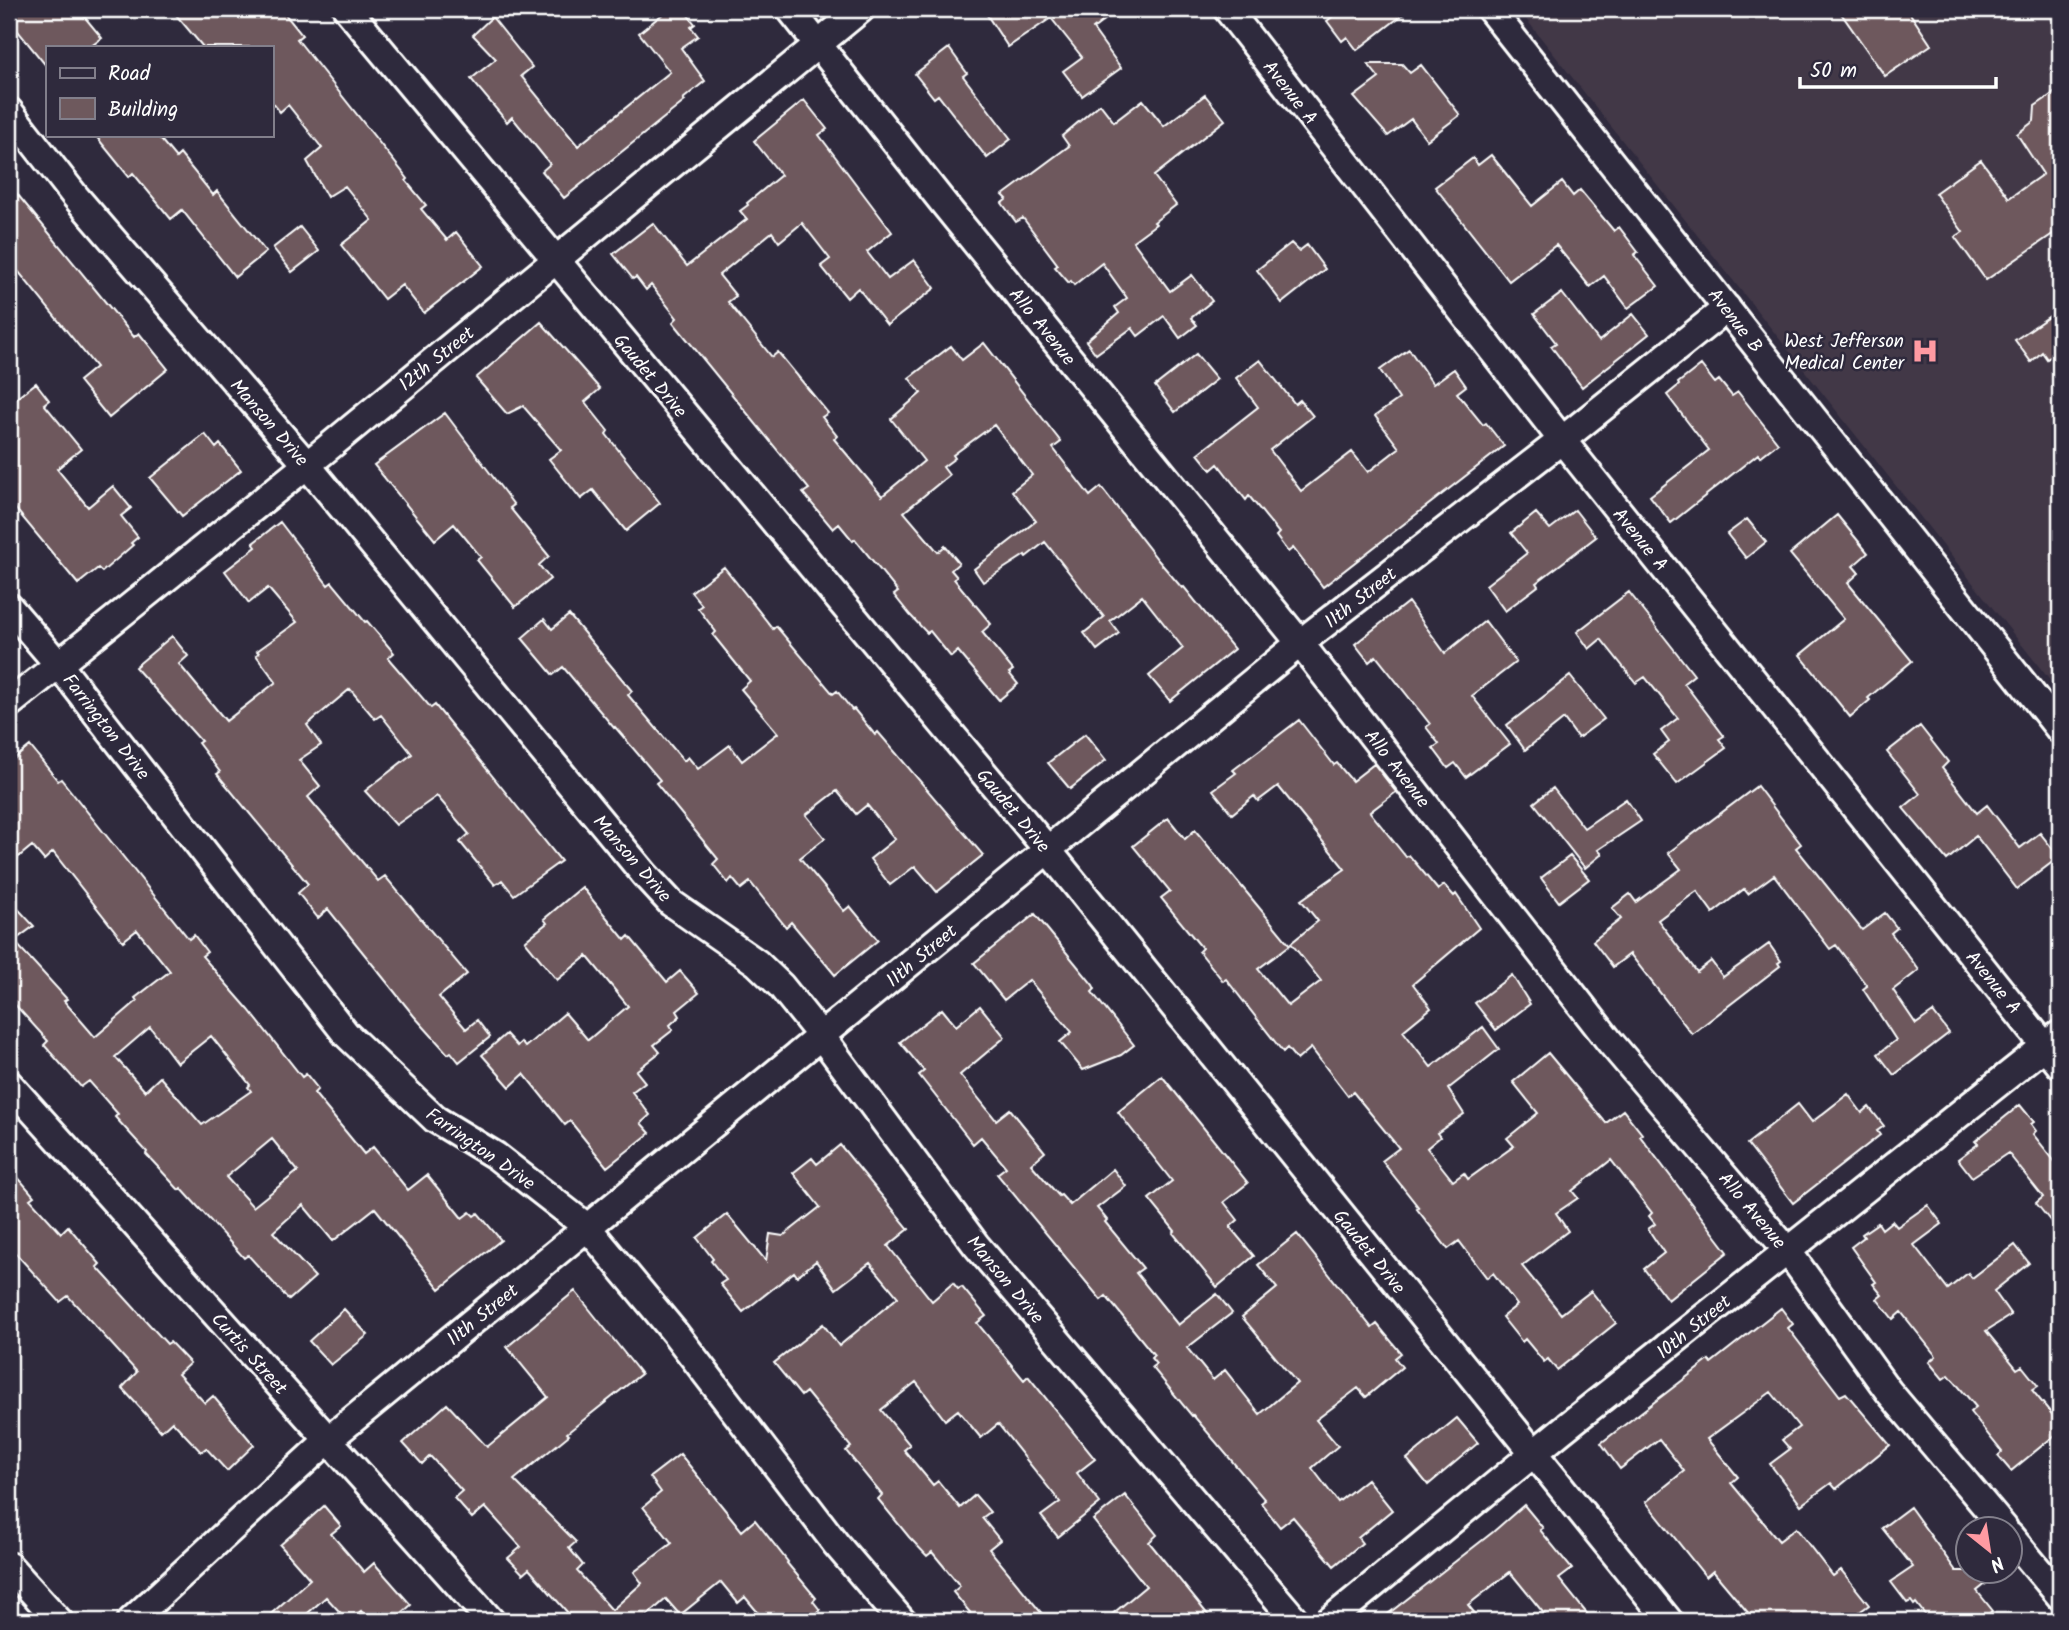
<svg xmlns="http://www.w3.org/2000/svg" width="2069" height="1630" viewBox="0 0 2069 1630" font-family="Kalam,sans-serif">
	<rect width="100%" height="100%" fill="#2f2a3d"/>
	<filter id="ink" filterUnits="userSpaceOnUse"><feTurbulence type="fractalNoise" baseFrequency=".0143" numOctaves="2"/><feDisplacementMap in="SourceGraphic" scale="14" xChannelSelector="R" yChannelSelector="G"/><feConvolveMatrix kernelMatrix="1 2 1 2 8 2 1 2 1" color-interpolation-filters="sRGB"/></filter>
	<g filter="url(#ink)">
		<path fill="#423847" d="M1518,9H2060V693Z"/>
		<path fill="#6e595d" stroke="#fff" stroke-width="2" fill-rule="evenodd" d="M9,9H78L102,38L90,47H47V67L9,20Z
			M171,9H281L302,35L297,39L408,179L406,181L426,205L421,209L447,240L456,232L483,266L424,313L402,285L384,299L341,245L372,220L345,186L327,197L307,161L322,148L288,105L280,112L271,101V47H203Z
			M669,9H683L695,24L691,27L698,36L681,48L705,81L683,99L685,101L564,198L542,171L550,164L512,117L507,122L471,79L496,59L473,35L492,17L532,67L521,76L578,146L670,72L639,33Z
			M983,9H1119L1093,29L1121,68L1082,96L1063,71L1082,57L1051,18L1008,47Z
			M1342,9H1410L1357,50L1347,37L1342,41L1327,21Z
			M1838,9H1907L1931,45L1885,76Z
			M949,48L967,73L963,76L1011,139L987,158L938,95L934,98L915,74Z
			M1368,64H1402L1410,73L1421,65L1460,115L1427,140L1411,119L1388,136L1354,97L1379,78Z
			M2060,89V229L1986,280L1955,237L1963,232L1935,193L1981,160L2009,198L2043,174L2017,134L2034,121L2035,106Z
			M1205,95L1225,120L1154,176L1176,205L1154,222L1156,224L1133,241L1170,291L1192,275L1212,301L1191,318L1197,325L1180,338L1164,316L1138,336L1132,328L1096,354L1086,341L1119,313L1115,307L1127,298L1102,263L1074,285L1071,281L1069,283L1055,267L1058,265L1023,218L1016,222L1002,203L1007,199L1003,195L1069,146L1062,136L1100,104L1114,122L1143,100L1164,126Z
			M804,100L827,129L819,135L892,232L867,252L888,279L914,260L935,288L887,325L858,288L847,298L821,266L830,259L802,223L779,242L772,232L719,275L736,296L728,302L772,357L778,352L828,413L822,417L837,436L834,439L882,496L924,461L891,419L921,393L909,378L951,346L962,360L984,343L1061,442L1053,448L1090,496L1101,487L1158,560L1182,588L1184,587L1234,649L1170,701L1149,676L1183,648L1142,596L1110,621L1119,633L1097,650L1084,633L1104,617L1045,542L1026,557L1025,555L983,582L974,569L1036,521L1012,491L1032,475L994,425L953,455L955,458L943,467L949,475L904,512L938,552L945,546L959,563L951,570L957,577L954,579L991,624L982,632L1013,670L1009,673L1018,684L999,700L958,651L951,657L930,631L927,633L910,615L894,595L898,592L855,539L853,541L839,524L833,529L803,493L809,489L673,322L677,318L651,285L646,290L636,277L633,279L613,254L653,223L687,266L747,219L740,211L748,205L747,203L781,175L754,141Z
			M95,135H157L176,158L180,154L213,195L217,191L266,252L235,277L182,210L171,219L133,173L129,177Z
			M1491,155L1532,206L1562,182L1573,196L1580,190L1614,231L1619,227L1638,252L1634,255L1658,286L1628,308L1604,276L1590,287L1556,245L1509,281L1435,187L1473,158L1478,165Z
			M9,184L134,337L139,333L168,369L109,418L79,381L96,367L9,260Z
			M300,227L319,251L292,272L273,248Z
			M1291,243L1299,251L1307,245L1325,269L1282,303L1257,270Z
			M1562,293L1599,341L1633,314L1649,334L1582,387L1551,346L1556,343L1534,314Z
			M2060,309V350L2047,359L2042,352L2031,362L2015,340Z
			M541,322L600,389L585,402L608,431L606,434L660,503L626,531L593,490L581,499L549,459L561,450L523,406L507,414L476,378Z
			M1409,349L1433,384L1454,369L1466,386L1457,393L1483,425L1486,423L1504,446L1323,587L1293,548L1288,552L1276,536L1279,533L1249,496L1246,500L1218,464L1211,470L1198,454L1258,407L1236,378L1260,360L1295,404L1300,400L1313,416L1270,450L1301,491L1352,452L1368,472L1399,448L1375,416L1399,399L1380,370Z
			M1196,354L1217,379L1175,412L1155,386Z
			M1701,365L1715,383L1719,380L1732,396L1738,392L1778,443L1760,457L1758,454L1671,523L1650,496L1709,450L1667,395L1679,385L1678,383Z
			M36,383L49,400L44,404L81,449L57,469L88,507L113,486L131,508L121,516L138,537L131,543L133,545L102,572L98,568L78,584L9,501V404Z
			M445,413L514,505L510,508L549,556L539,565L550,579L515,607L477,560L481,557L454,524L435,540L374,465Z
			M205,434L216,448L220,444L241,470L182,516L150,478Z
			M1575,510L1596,537L1536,583L1538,586L1505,611L1486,585L1527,553L1511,533L1536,513L1550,529Z
			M1837,515L1868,553L1853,566L1859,573L1848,583L1912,661L1868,698L1870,700L1850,717L1800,655L1844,619L1790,554Z
			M1747,519L1766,542L1746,558L1727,534Z
			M280,522L328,585L332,582L365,622L367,621L394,653L388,658L431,708L435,705L561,861L514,895L502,880L495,885L460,842L469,834L437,796L396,825L365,791L412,754L381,715L375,719L350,689L307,725L321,745L299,760L320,786L308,797L378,881L385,876L467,974L439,997L466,1029L477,1020L490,1037L459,1062L451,1052L448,1054L414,1016L328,909L318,918L298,893L308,884L217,774L220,772L198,743L201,741L135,667L172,636L188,656L179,664L226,721L276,682L256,655L259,653L257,651L297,622L268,588L249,603L225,571L256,547L253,543Z
			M724,567L773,629L776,626L833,694L837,691L852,710L854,709L875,735L878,732L983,855L937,892L915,866L890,885L870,859L895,839L867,805L856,814L837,791L806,815L825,838L800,858L844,911L850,906L878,940L835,975L791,922L786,927L750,882L741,889L732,878L728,883L713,864L718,859L656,783L660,780L615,727L614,728L563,667L553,675L522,638L544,619L552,629L569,615L632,691L628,695L684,761L688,757L698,769L730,745L742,761L778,733L741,689L750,681L713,635L716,632L698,608L702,605L691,592Z
			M1629,592L1694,675L1684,683L1724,736L1719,739L1726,748L1677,784L1653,754L1669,742L1661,731L1678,718L1645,677L1636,683L1601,639L1589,649L1577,632Z
			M1408,602L1445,653L1485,621L1516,662L1472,696L1510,744L1466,777L1455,763L1448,768L1433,748L1439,744L1426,727L1430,724L1376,656L1369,662L1355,644Z
			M1570,676L1604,719L1578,738L1564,719L1525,750L1507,725Z
			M1299,720L1334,765L1337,763L1352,781L1374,764L1396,792L1370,812L1406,857L1409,855L1438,890L1444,885L1454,896L1456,894L1479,928L1413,984L1431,1008L1403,1031L1431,1067L1483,1027L1499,1049L1448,1089L1464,1114L1437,1133L1440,1137L1427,1148L1453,1181L1464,1173L1468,1179L1514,1146L1507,1138L1538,1113L1513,1082L1548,1053L1606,1123L1623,1110L1642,1134L1640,1136L1728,1252L1668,1300L1644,1269L1664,1253L1648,1229L1655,1224L1649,1216L1652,1213L1611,1160L1572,1191L1578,1198L1556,1213L1568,1231L1522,1266L1561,1314L1591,1291L1616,1323L1557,1370L1548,1359L1544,1362L1525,1339L1522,1342L1502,1317L1517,1305L1493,1273L1487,1278L1459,1241L1448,1249L1417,1209L1419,1208L1382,1161L1399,1148L1353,1092L1348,1096L1311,1048L1297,1060L1287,1048L1283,1052L1226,979L1223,981L1199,951L1202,948L1161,898L1170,891L1133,846L1168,818L1185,839L1195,830L1290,945L1258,969L1288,1006L1321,981L1291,943L1318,921L1301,900L1345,869L1278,786L1258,801L1254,796L1232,814L1213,790L1236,773L1233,770Z
			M1920,726L1948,762L1942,768L1977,813L1987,805L2020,848L2040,833L2059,857L2017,889L1976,836L1947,860L1903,808L1920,794L1887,752Z
			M1085,734L1106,760L1070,789L1048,763Z
			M30,746L58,781L61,779L189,939L194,935L207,952L202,956L249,1010L302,1077L306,1074L318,1089L314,1093L364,1154L373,1147L408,1190L427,1175L462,1218L470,1212L474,1216L478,1213L501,1240L440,1289L375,1208L333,1241L303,1205L273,1232L315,1277L289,1300L248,1255L244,1258L181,1188L179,1190L146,1154L147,1152L115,1117L118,1114L89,1081L81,1087L44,1045L48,1041L9,998V899L34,926L14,941L67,999L64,1001L95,1037L137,1001L135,998L170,971L137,930L123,941L53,852L44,860L32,846L9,865V763ZM150,1027L177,1063L211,1036L250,1085L248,1087L251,1091L202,1125L160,1077L145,1091L115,1057ZM272,1139L298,1171L253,1207L226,1177Z
			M1757,786L1801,844L1796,848L1862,930L1885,913L1897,928L1891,933L1919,970L1893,990L1916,1024L1933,1012L1949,1033L1894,1075L1878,1054L1896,1040L1863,989L1867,986L1836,945L1830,949L1774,875L1748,894L1744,889L1713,913L1697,891L1658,920L1697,972L1711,961L1723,977L1769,944L1781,961L1778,963L1780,966L1692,1034L1630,954L1613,967L1593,941L1621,919L1612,908L1630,894L1636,902L1681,869L1668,853Z
			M1553,788L1584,828L1626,799L1641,821L1598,850L1602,854L1585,868L1534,803Z
			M1570,856L1589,879L1559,902L1541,878Z
			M582,887L625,940L629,936L667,982L680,971L699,993L677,1011L680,1016L670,1025L673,1030L654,1045L660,1052L636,1071L645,1082L632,1092L650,1115L641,1123L650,1133L607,1167L570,1121L565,1125L524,1074L510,1087L482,1055L506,1034L517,1046L521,1042L525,1047L565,1013L588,1040L628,1006L587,956L557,980L525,941L547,923L544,919Z
			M1035,914L1093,985L1095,989L1092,992L1134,1045L1121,1055L1083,1070L1060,1042L1072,1032L1029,980L1004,1000L974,963Z
			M1512,975L1530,1004L1496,1030L1475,1003Z
			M980,1006L1005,1037L960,1075L996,1120L1010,1109L1045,1152L1031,1164L1059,1196L1061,1195L1070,1205L1113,1169L1126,1186L1097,1208L1107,1220L1105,1222L1143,1268L1136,1273L1178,1325L1217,1294L1232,1313L1187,1348L1213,1380L1225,1370L1260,1414L1297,1383L1242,1317L1277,1288L1258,1265L1297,1234L1372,1328L1377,1324L1401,1353L1395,1358L1402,1367L1366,1397L1358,1388L1316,1420L1338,1446L1312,1468L1338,1502L1367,1479L1392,1510L1358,1538L1362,1543L1334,1566L1293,1517L1280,1527L1261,1503L1265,1500L1193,1415L1192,1416L1152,1367L1156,1364L1151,1358L1154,1355L1106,1296L1101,1300L997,1174L1006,1167L981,1137L973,1144L919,1075L924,1071L900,1042L942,1009L956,1026Z
			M1162,1076L1248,1183L1224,1202L1238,1220L1230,1227L1254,1256L1217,1287L1173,1233L1175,1231L1149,1199L1172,1181L1118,1112Z
			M1848,1094L1862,1113L1869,1107L1884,1126L1877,1131L1880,1135L1793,1203L1747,1144L1798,1104L1812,1122Z
			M2020,1105L2034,1122L2031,1124L2036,1131L2033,1134L2060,1168V1233L2036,1203L2043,1197L2008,1153L1972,1177L1958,1159L1978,1144L1975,1141Z
			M840,1145L909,1229L888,1246L932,1301L953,1283L958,1289L962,1287L986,1316L977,1323L1024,1380L1028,1376L1095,1459L1077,1473L1100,1503L1058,1537L1041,1516L1060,1502L998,1424L981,1438L958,1410L945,1420L916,1382L881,1410L910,1445L904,1450L933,1485L938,1481L960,1508L975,1495L990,1512L982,1518L1000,1540L989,1549L1048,1621H977L953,1592L960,1586L932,1552L927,1556L909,1537L878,1499L882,1495L846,1451L851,1447L806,1392L801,1396L774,1363L823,1324L839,1346L898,1297L870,1263L836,1289L816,1261L797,1276L794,1272L743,1312L720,1284L726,1280L711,1261L713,1259L697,1238L727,1214L766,1261L770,1234L783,1236L820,1207L793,1173L812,1158L817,1164Z
			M9,1167L34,1196L30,1199L61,1233L68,1226L100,1264L97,1267L167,1344L170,1342L190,1363L178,1374L205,1403L213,1396L254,1445L227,1471L206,1448L201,1452L172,1421L161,1431L122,1388L137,1372L68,1296L60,1302L9,1246Z
			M1928,1205L1942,1224L1914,1245L1948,1289L1968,1273L1972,1278L2015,1245L2029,1263L1994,1291L2011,1315L1986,1331L2017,1369L2022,1366L2038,1386L2032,1390L2060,1424V1431L2011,1471L1998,1456L2002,1452L1970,1412L1976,1407L1949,1375L1943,1379L1929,1362L1936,1356L1901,1312L1893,1319L1877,1299L1882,1295L1873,1284L1876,1282L1851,1247L1864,1237L1862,1234L1878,1223L1882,1229L1892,1221L1897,1227Z
			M575,1291L641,1374L567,1433L569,1435L514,1480L576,1542L569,1548L583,1565L577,1571L612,1610L642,1583L634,1572L672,1543L643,1507L661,1492L650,1477L680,1454L742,1531L755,1520L788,1562L787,1563L816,1598L813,1601L820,1610L807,1621H765L745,1597L738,1603L721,1582L680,1615L666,1599L641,1621H575L529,1569L523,1574L508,1558L521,1547L485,1507L472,1518L454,1498L462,1491L430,1456L422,1464L403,1443L447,1404L487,1447L548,1397L507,1347Z
			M1781,1308L1793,1324L1788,1328L1840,1396L1846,1393L1890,1445L1836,1489L1831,1483L1801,1505L1770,1464L1790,1449L1782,1440L1799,1427L1771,1392L1707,1439L1738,1477L1731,1483L1779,1541L1796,1528L1833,1576L1841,1570L1869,1605L1847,1621H1755L1713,1571L1706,1577L1646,1502L1684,1471L1659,1439L1620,1469L1601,1443L1709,1360L1711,1363Z
			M344,1309L368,1335L331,1365L309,1341Z
			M1457,1418L1478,1443L1428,1485L1407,1459Z
			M1125,1495L1157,1535L1149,1542L1213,1621H1104L1146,1586L1093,1520Z
			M1524,1505L1543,1528L1540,1530L1572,1569L1559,1579L1593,1621H1550L1510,1572L1468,1605L1481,1621H1379L1493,1532Z
			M324,1506L341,1526L331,1534L364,1572L374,1563L411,1605L393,1621H369L361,1611L348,1621L326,1597L299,1621H263L310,1579L280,1545Z
			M1910,1507L1956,1571H2002L1977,1591L1993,1611L1979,1621H1930L1916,1603L1914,1605L1911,1601L1907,1603L1891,1582L1913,1567L1882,1528Z"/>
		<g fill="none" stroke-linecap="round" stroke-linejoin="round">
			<defs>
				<path id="minor" d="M347,9L1047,849L1669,1621
					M790,9L945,205L1300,643L1610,1042L1787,1250L1889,1392L2004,1528
					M1227,9L1562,440L2060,1065
					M1490,9L2060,730
					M9,111L75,196L307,465L645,875L671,903L757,963L781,986L822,1037L976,1245L1296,1621
					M9,607L58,664L346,1034L435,1119L496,1156L587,1227L675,1333L836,1544L902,1621
					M9,704L307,465L861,9
					M9,1084L491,1621
					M2010,1536L2060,1596
					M9,1566L59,1621
					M131,1621L328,1440L1300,643L1562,440L1727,308
					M1329,1621L1561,1431L2060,1034"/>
			</defs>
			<use href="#minor" stroke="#fff" stroke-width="32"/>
			<use href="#minor" stroke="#2f2a3d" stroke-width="26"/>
		</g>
	</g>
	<defs>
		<symbol id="hospital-bare" viewBox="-9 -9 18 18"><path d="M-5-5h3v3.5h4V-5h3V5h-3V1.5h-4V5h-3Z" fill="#ff9aa2" stroke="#2f2a3d" stroke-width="2.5" paint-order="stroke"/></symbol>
	</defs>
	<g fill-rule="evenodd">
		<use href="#hospital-bare" x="1906" y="332" width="38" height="38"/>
	</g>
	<g text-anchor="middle" stroke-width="5" stroke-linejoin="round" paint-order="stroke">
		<g font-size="19" fill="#fff" stroke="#2f2a3d">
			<text transform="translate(1291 92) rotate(52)" y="7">Avenue A</text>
			<text transform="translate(1736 320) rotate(52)" y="7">Avenue B</text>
			<text transform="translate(1043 326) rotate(51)" y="7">Allo Avenue</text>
			<text transform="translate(436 358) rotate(-39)" y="7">12th Street</text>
			<text transform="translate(651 375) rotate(50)" y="7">Gaudet Drive</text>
			<text transform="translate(270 422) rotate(49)" y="7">Manson Drive</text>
			<text transform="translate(1641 539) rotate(51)" y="7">Avenue A</text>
			<text transform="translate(1360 597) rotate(-38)" y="7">11th Street</text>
			<text transform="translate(107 726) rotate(52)" y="7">Farrington Drive</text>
			<text transform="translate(1398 768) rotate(52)" y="7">Allo Avenue</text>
			<text transform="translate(1014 810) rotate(50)" y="7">Gaudet Drive</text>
			<text transform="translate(633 858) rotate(49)" y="7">Manson Drive</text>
			<text transform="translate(921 955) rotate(-40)" y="7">11th Street</text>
			<text transform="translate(1994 982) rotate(51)" y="7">Avenue A</text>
			<text transform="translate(481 1148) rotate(35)" y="7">Farrington Drive</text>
			<text transform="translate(1753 1210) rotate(50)" y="7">Allo Avenue</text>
			<text transform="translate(1370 1251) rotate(51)" y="7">Gaudet Drive</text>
			<text transform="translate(1006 1279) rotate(50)" y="7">Manson Drive</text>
			<text transform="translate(482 1314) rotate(-39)" y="7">11th Street</text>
			<text transform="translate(1693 1326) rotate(-39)" y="7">10th Street</text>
			<text transform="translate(250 1353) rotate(48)" y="7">Curtis Street</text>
		</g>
		<g font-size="19" fill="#fff" stroke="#2f2a3d" text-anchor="end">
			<text x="1904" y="347">West Jefferson<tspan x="1904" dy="22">Medical Center</tspan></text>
		</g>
	</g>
	<rect width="2069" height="1630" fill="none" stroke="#2f2a3d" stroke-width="35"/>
	<rect x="18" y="18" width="2034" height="1595" fill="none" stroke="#fff" stroke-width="2.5" filter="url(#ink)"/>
	<rect x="46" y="46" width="228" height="91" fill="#2f2a3d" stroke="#827f8b" stroke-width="2"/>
	<rect x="60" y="68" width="35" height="10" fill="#2f2a3d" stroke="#827f8b" stroke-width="2"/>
	<text x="108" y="80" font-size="21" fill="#ffffff">Road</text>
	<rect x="60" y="98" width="35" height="21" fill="#6e595d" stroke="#827f8b" stroke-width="2"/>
	<text x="108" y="116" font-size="21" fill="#ffffff">Building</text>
	<g transform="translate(1989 1550) rotate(150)"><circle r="33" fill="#2f2a3d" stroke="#827f8b" stroke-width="2"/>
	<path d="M0-5L12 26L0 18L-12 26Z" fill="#ff9aa2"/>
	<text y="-10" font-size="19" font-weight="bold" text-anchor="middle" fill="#ffffff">N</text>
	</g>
	<path d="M1800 77v10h196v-10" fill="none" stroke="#ffffff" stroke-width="3.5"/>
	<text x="1810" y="77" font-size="21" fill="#ffffff" stroke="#2f2a3d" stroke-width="5" paint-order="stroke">50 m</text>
</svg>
